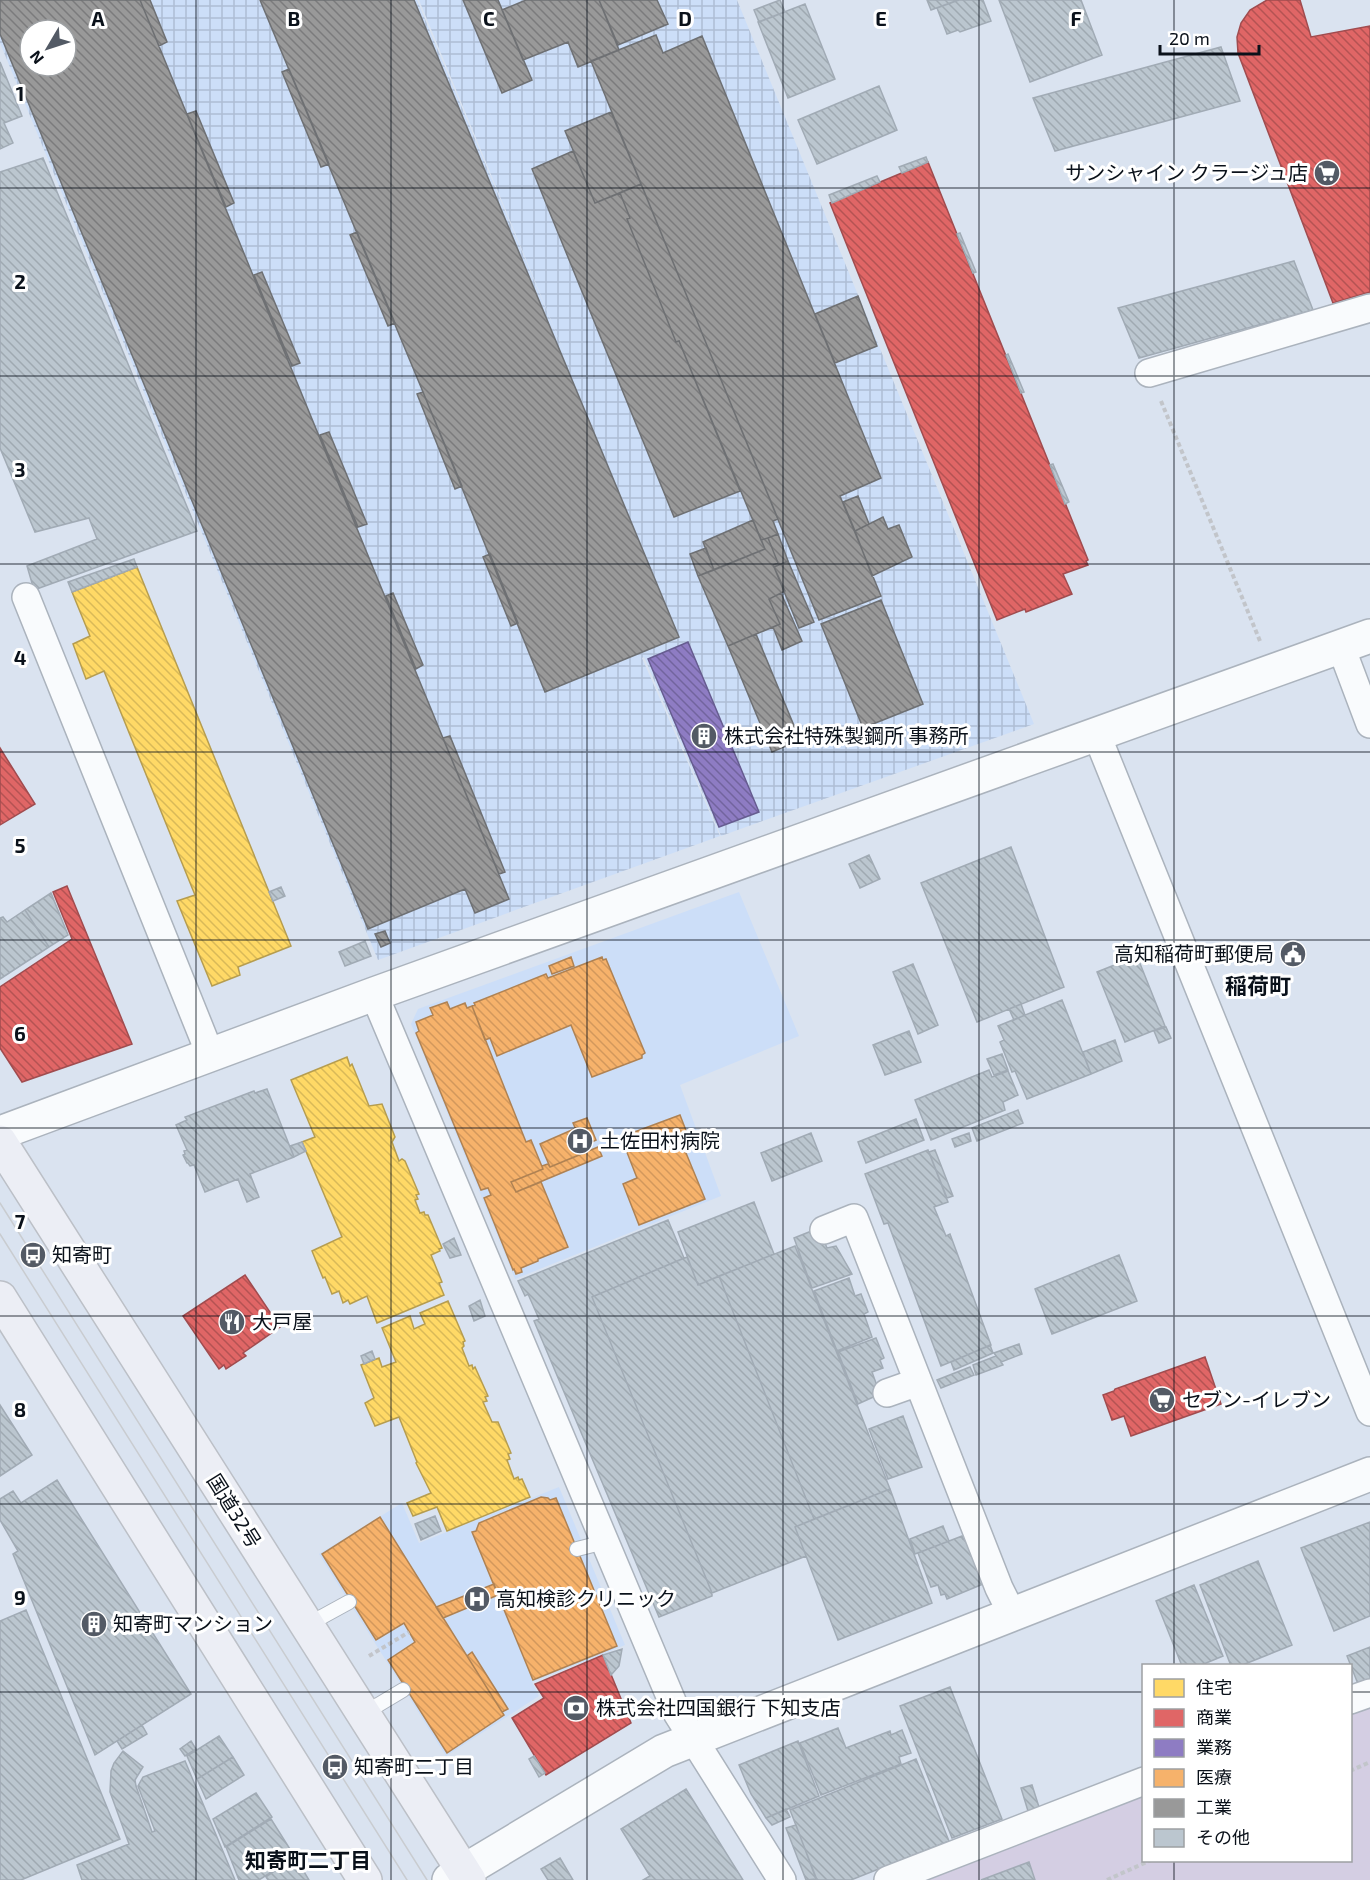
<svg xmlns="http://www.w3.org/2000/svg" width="1370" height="1880" viewBox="0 0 1370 1880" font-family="'Exo 2','Noto Sans JP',sans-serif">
	<defs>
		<pattern id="industrial-grid" width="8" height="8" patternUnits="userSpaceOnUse" patternTransform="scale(1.5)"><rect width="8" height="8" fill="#ccdef8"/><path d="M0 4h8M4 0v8" fill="none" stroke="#aebdd4"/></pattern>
		<pattern id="homes-back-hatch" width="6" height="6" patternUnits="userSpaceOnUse" patternTransform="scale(1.5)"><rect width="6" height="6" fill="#ffd966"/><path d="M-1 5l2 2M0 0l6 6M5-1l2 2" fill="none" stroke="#d9b958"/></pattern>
		<pattern id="shops-back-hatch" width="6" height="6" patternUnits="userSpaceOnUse" patternTransform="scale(1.5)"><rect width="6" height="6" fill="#e06666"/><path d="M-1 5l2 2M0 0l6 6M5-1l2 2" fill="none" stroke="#b45353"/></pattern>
		<pattern id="offices-back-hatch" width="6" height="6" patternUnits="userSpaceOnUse" patternTransform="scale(1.5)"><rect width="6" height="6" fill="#8e7cc3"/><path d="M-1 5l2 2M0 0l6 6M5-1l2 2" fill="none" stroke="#72649e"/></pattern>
		<pattern id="health-back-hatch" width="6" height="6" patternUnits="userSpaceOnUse" patternTransform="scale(1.5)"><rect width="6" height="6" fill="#f6b26b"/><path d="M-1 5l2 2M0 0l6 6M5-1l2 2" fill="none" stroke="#d2985c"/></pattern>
		<pattern id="industry-back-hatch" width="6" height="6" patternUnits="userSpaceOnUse" patternTransform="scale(1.5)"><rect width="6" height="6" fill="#999"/><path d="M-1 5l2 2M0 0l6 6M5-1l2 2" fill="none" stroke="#7b7b7c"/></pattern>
		<pattern id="building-back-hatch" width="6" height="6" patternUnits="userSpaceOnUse" patternTransform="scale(1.5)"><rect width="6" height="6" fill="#bbc6cf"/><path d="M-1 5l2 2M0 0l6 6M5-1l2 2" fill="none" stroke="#9fa9b1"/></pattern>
	</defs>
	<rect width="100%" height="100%" fill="#dae3f0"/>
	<path fill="#ccdef8" d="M739,892L799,1036L680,1085L721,1196L515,1279L411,1024L418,1009Z
		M559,1487L625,1645L532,1682L539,1696L446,1756L319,1554L402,1503L419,1543Z"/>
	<path fill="url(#industrial-grid)" fill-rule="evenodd" d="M0,0H417L577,383L419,0H737L1034,724L721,836L644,657L642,658L720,836L378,960L0,43ZM30,30H66V66H30Z"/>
	<path fill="#d4cee3" d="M1370,1707V1880H922L1143,1794L1144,1860H1350L1351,1715Z"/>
	<path fill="url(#homes-back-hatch)" stroke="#b69d4f" stroke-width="1.5" d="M137,567L291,946L238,967L240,975L212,986L177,901L195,895L104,671L86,679L73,644L90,636L72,592Z
		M347,1057L350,1066L352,1064L369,1106L382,1104L395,1137L392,1142L399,1161L402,1159L405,1161L419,1194L416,1195L418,1199L415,1200L420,1213L424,1212L425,1215H428L442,1248L439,1249L440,1251L431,1255L442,1282L439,1283L444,1295L377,1323L367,1296L350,1304L348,1300L343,1303L339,1291L332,1294L325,1277L323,1278L312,1251L342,1237L302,1142L315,1137L291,1080Z
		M448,1301L465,1341L463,1342L464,1346L462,1348L469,1366L472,1365L473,1369L475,1367L488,1396L485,1397L487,1401L483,1402L492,1422H498L511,1453L508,1454L510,1459L507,1460L514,1479L518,1477L519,1480L522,1479L530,1497L447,1531L437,1507L413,1516L407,1503L431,1493L416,1463L417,1462L399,1417L375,1426L365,1403L374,1398L361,1365L379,1358L382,1367L396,1362L382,1328L410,1316L414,1329L425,1324L420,1313Z"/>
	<path fill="url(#shops-back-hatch)" stroke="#a04c4f" stroke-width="1.5" d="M1267,0H1300L1311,37L1370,26V292L1333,303L1238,53L1237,37L1241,23L1250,10Z
		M928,162L1088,560L1086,561L1088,565L1063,574L1072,594L1026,612L1025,609L997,620L830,203Z
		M0,748L35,804L0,825Z
		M67,886L132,1044L22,1082L0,1048V987L72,939L53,892Z
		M245,1275L280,1327L243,1353L246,1356L226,1369L224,1365L219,1369L183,1316Z
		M1205,1357L1221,1404L1131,1436L1124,1416L1112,1420L1103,1395L1114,1391L1115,1389Z
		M603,1655L631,1723L546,1775L512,1718L544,1698L535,1684Z"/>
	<path fill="url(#offices-back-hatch)" stroke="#665c90" stroke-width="1.5" d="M688,642L759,812L719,827L648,659Z"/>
	<path fill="url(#health-back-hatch)" stroke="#af8253" stroke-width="1.5" d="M571,957L574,966L552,974L549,966Z
		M602,957L603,960L606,959L645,1053L642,1055V1058L592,1077L571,1025L497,1056L490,1038L485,1040L472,1006L475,1005L474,1003L546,974L548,978Z
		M447,1002L450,1009L465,1003L467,1008L472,1006L526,1142L531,1140L543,1169L511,1182L516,1192L541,1182L568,1247L538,1259V1261L521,1268L522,1272L516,1274L514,1269L513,1270L484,1198L491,1195L488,1188L481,1190L416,1033L419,1031L416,1022L433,1015L430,1008Z
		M680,1115L687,1133L679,1136L705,1199L639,1225L623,1184L637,1178L621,1137Z
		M587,1118L596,1140L583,1146L573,1123Z
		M574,1129L584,1153L550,1167L540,1144Z
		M598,1147L602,1156L516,1192L511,1182L543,1169L542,1166L548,1164L550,1167Z
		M541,1497L548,1498L550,1500L556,1498L617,1646L533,1680L472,1532L476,1531L479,1523Z
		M380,1517L504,1715L447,1753L388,1660L415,1642L404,1623L376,1640L322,1554Z
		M494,1584L498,1595L443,1618L436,1607Z
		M472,1652L508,1709L502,1712L467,1656Z"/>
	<path fill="url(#industry-back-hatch)" stroke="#6e7073" stroke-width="1.5" fill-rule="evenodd" d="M0,0H140L509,899L475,913L465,889L368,929L0,34ZM30,30H66V66H30Z
		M140,0H150L167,42L159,46Z
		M260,0H414L679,637L545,692L423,392Z
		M463,0H498L532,80L502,93Z
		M526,0H599L619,50L578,67L568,42L523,60L502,10Z
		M599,0H657L668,24L618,45Z
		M656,35L663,53L702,36L881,478L840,496L881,596L819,620L591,61Z
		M289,69L329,164L321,167L282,72Z
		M196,111L234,203L226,207L187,114Z
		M611,112L641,184L595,203L565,131Z
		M573,151L595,203L620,193L630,218L627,219L676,342L679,341L740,491L674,517L532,169Z
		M641,184L778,519L773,521L778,534L768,538L761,540L679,341L676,342L627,219L630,218L620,193Z
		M357,232L395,323L388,326L350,235Z
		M262,272L300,363L292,366L254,275Z
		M858,296L877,346L835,363L815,314Z
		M423,392L462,486L455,489L417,394Z
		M329,432L367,524L358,527L320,435Z
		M858,496L869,524L855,531L843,502Z
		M883,517L888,529L899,525L912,557L872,576L855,531Z
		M753,520L765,549L714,570L703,542Z
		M778,534L788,561L774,567L773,565L778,563L768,538Z
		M768,538L778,563L773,565L774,567L785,591L769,599L780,624L728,646L698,576L765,549L761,540Z
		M706,548L714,570L698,576L690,554Z
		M490,554L518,623L511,626L483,557Z
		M788,561L814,622L799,628L774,567Z
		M393,593L423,665L416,669L386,596Z
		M781,593L802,641L782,650L773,627L780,624L769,599Z
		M881,600L923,704L863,728L821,624Z
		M756,634L800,740L772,752L728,646Z
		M450,736L505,872L499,874L443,738Z
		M385,931L390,943L381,947L375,934Z"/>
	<path fill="url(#building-back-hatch)" stroke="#a1abb5" stroke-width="1.5" d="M780,0L785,12L759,22L754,10Z
		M927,0H958L931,10Z
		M959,0H983L991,21L960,32L958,30L947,34L937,8Z
		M999,0H1081L1102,55L1030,82Z
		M805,4L835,79L788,98L758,22Z
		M1221,47L1240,101L1055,151L1033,98Z
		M0,62L22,116L4,123L13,143L0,149Z
		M879,86L897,130L817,164L798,120Z
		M926,157L928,162L902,173L899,167Z
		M43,158L197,531L34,590L27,566L97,539L89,518L35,532L0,448V172Z
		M877,176L880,182L832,203L829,195Z
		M960,233L976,272L973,273L957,234Z
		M1294,261L1313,310L1139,358L1118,308Z
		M1008,354L1024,392L1021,393L1006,355Z
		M1053,464L1069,502L1065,504L1050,465Z
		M134,559L137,567L72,592L68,582Z
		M1011,847L1064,987L977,1022L921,883Z
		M869,855L880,879L860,888L849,864Z
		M281,887L285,896L273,901L269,892Z
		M51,893L68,935L49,947L25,910Z
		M25,910L49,947L0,979V918L3,917L7,922Z
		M365,941L371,956L345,966L339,952Z
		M1137,956L1165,1026L1125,1042L1097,972Z
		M913,964L938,1025L918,1034L893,972Z
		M1062,1000L1091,1074L1027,1099L1015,1071L1012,1072L1000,1042L1004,1040L998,1026Z
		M1021,1004L1025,1015L1014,1020L1009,1009Z
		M1166,1027L1171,1038L1159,1043L1154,1031Z
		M909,1031L921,1062L885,1075L873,1045Z
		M1115,1040L1122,1061L1091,1074L1083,1052Z
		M1002,1054L1008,1070L994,1075L987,1059Z
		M989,1070L992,1077L1008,1071L1018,1095L1003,1102L1005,1110L931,1140L915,1100Z
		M267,1089L294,1157L250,1174L259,1197L247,1202L238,1179L205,1192L194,1165L190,1166L188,1163H187L183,1155L185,1154L184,1151L187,1150L176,1125L187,1120L185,1117L254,1091L255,1093Z
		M1018,1110L1023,1123L977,1141L972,1128Z
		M916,1119L924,1140L866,1163L858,1142Z
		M811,1133L822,1161L772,1181L761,1153Z
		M969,1133L971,1141L955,1147L952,1139Z
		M302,1142L306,1151L294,1157L290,1146Z
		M928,1150L948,1202L934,1207L946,1236L950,1234L991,1345L941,1366L888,1223L884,1224L865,1174Z
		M935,1150L953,1196L947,1198L929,1152Z
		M754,1202L774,1254L698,1285L678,1232Z
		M668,1220L684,1258L592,1297L712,1593V1596L659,1617L534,1321L539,1319L528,1294L525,1296L518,1281Z
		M819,1228L827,1248L836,1246L852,1274L812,1288L794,1238Z
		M454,1238L461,1255L450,1258L443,1244Z
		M795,1246L890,1489L814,1519L719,1276Z
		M1119,1255L1137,1301L1052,1334L1035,1289Z
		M687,1257L698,1285L719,1276L814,1519L795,1527L806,1556L712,1593L592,1297Z
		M849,1278L855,1296L861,1294L868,1312L864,1314L872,1337L837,1351L814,1291Z
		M480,1300L485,1316L474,1321L469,1306Z
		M876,1338L884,1358L880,1360L883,1368L872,1372L880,1394L858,1404L838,1352Z
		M1019,1344L1022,1354L1001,1362L1003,1365L976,1375L973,1365L996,1356L994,1353Z
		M990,1345L993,1353L954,1370L951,1362Z
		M372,1351L375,1359L364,1364L361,1356Z
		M970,1367L974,1375L941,1388L937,1380Z
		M0,1405L32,1455L0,1476Z
		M903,1416L922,1467L888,1479L869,1429Z
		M57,1480L191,1694L95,1755L13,1554L18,1551L0,1520V1499L13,1491L21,1503Z
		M890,1489L932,1603L838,1640L795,1527Z
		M435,1516L441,1531L421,1540L415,1524Z
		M1370,1522V1616L1334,1631L1301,1548Z
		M943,1526L949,1541L915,1554L910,1539Z
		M962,1536L963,1539L966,1538L983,1584L947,1599L945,1594L941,1595L938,1585L931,1587L918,1553Z
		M1258,1561L1292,1645L1240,1666H1231L1200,1585Z
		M1194,1585L1223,1656L1199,1666H1182L1156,1601Z
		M26,1610L120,1839L21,1880H0V1621Z
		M1370,1647V1679L1358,1684L1347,1656Z
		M622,1649L619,1666L611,1675L603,1655Z
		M950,1687L1002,1819L952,1838L900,1706Z
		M142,1725L147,1734L122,1749L117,1741Z
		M838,1728L846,1748L890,1731L891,1735L902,1730L911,1753L899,1757L901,1764L821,1795L800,1743Z
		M219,1736L233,1757L197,1779L187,1756Z
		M191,1741L196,1749L185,1756L180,1749Z
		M798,1741L819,1796L766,1818L751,1794L739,1765Z
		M123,1751L143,1767L135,1780L136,1786L152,1832L155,1831L138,1786L143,1777L185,1761L235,1880H82L77,1865L129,1844L110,1792L111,1771L114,1763Z
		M534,1756L545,1773L539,1777L529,1759Z
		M233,1757L244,1775L206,1799L197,1779Z
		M916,1759L949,1841L851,1880H817L790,1810Z
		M1032,1785L1039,1807L1028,1811L1021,1788Z
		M686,1789L743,1880H643L650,1876L621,1829Z
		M256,1793L272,1817L225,1847L213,1819Z
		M786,1809L790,1817L772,1825L766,1818Z
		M271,1819L295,1857L259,1880H239L226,1847Z
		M796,1825L816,1879L806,1880L786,1828Z
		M295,1857L309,1880H268L266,1877Z
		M560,1858L573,1880H548L541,1869Z
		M1029,1862L1035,1880H981Z"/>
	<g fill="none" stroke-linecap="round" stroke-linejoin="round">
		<defs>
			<path id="service" d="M577,1549L605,1542
				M307,1625L349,1602
				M363,1714L403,1690"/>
			<path id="minor" d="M1149,373L1370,308
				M26,597L210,1054
				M1341,647L1370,724
				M1096,733L1370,1412
				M374,994L677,1713L782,1880
				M824,1230L854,1218L999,1588L1012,1614
				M887,1393L918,1382
				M1350,1700L1370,1693
				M888,1880L1144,1781"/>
			<path id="tertiary" d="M0,1133L374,994L1370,636
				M449,1880L664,1751L1370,1474"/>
			<path id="trunk" d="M0,1142L469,1880
				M0,1298L365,1880"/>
		</defs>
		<use href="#service" stroke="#abb3bd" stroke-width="16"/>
		<use href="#minor" stroke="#abb3bd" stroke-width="30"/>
		<use href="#tertiary" stroke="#abb3bd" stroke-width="36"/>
		<use href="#trunk" stroke="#bcc0c7" stroke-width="36"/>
		<path stroke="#c2c5ca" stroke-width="4" stroke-dasharray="4.5 3" stroke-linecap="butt" d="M1161,401L1260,641
			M369,1656L409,1632
			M1350,1771L1370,1762
			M1107,1880L1151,1860"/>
		<use href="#service" stroke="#f9fbfd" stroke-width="14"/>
		<use href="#minor" stroke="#f9fbfd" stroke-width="27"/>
		<use href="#tertiary" stroke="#f9fbfd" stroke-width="33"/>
		<use href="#trunk" stroke="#eceef5" stroke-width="33"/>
		<path stroke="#c9ccd0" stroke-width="1.5" d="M0,1203L427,1880
			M0,1234L407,1880"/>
	</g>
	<path fill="none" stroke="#0a111a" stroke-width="1.5" stroke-opacity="0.55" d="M196,0V1880M391,0V1880M587,0V1880M783,0V1880M979,0V1880M1174,0V1666M0,188H1370M0,376H1370M0,564H1370M0,752H1370M0,940H1370M0,1128H1370M0,1316H1370M0,1504H1370M0,1692H1144M1350,1692H1370M1174,1860V1880"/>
	<defs>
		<symbol id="supermarket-disc" viewBox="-11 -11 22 22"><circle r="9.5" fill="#535a65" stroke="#fff"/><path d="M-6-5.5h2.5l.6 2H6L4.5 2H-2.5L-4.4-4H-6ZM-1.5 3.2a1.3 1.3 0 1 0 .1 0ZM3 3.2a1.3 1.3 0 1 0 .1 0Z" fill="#fff"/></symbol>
		<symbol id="building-disc" viewBox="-11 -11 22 22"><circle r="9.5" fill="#535a65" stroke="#fff"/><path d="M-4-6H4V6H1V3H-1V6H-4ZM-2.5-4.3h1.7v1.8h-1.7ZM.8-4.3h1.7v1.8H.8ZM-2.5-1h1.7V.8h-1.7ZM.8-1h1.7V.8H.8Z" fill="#fff"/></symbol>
		<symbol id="civic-disc" viewBox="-11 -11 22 22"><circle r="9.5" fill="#535a65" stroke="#fff"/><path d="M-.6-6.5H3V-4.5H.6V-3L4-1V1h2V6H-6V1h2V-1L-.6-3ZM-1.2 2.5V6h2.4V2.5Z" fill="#fff"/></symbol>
		<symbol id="hospital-disc" viewBox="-11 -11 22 22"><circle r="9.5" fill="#535a65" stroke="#fff"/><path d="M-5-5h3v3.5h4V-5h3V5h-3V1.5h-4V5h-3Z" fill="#fff"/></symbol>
		<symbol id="bus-disc" viewBox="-11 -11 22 22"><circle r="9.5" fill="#535a65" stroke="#fff"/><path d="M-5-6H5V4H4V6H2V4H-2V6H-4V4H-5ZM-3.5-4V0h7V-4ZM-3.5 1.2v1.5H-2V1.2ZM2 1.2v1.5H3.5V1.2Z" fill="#fff"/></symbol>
		<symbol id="restaurant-disc" viewBox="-11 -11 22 22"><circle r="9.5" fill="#535a65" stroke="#fff"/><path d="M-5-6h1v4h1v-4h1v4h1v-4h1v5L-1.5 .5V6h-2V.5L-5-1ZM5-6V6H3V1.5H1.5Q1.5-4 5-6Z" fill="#fff"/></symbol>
		<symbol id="bank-disc" viewBox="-11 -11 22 22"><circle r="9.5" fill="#535a65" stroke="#fff"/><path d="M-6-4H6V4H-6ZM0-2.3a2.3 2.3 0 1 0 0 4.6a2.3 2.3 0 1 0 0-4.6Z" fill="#fff"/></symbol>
	</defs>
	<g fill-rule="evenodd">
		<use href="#supermarket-disc" x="1312" y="158" width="30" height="30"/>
		<use href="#building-disc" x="689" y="721" width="30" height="30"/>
		<use href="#civic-disc" x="1278" y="939" width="30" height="30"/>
		<use href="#hospital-disc" x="565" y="1126" width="30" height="30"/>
		<use href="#bus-disc" x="18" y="1240" width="30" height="30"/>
		<use href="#restaurant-disc" x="217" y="1307" width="30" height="30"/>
		<use href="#supermarket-disc" x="1147" y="1385" width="30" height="30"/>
		<use href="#hospital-disc" x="462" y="1584" width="30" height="30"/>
		<use href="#building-disc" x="79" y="1609" width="30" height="30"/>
		<use href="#bank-disc" x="561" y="1693" width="30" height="30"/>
		<use href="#bus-disc" x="320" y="1752" width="30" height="30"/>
	</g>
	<g text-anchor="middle" stroke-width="6" stroke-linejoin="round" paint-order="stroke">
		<g font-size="20" fill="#0a111a" stroke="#fff" text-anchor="start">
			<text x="1308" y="180" text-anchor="end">サンシャイン クラージュ店</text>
			<text x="724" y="743">株式会社特殊製鋼所 事務所</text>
			<text x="1274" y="961" text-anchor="end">高知稲荷町郵便局</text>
			<text x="600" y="1148">土佐田村病院</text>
			<text x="52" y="1262">知寄町</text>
			<text x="252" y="1329">大戸屋</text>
			<text x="1182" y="1407">セブン-イレブン</text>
			<text x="496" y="1606">高知検診クリニック</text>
			<text x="113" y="1631">知寄町マンション</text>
			<text x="596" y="1715">株式会社四国銀行 下知支店</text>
			<text x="354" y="1774">知寄町二丁目</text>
		</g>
		<g font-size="20" fill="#0a111a" stroke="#fff">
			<text transform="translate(234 1511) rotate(58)" y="7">国道32号</text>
		</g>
		<g font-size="21" font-weight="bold" fill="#0a111a" stroke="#fff">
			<text x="308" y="1868">知寄町二丁目</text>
		</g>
		<g font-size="22" font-weight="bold" fill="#0a111a" stroke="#fff">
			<text x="1258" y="994">稲荷町</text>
		</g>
	</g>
	<g font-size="20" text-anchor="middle" font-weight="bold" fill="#0a111a" stroke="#fff" stroke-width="6" stroke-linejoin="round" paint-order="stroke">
		<text x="98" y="26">A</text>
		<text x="294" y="26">B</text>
		<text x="489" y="26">C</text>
		<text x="685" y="26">D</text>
		<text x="881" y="26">E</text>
		<text x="1076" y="26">F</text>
		<text x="20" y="101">1</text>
		<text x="20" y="289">2</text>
		<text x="20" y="477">3</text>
		<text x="20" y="665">4</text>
		<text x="20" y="853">5</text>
		<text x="20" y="1041">6</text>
		<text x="20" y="1229">7</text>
		<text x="20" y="1417">8</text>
		<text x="20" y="1605">9</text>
	</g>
	<rect x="1142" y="1664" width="210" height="198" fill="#ffffff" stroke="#9da0a3" stroke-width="1.5"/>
	<rect x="1154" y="1679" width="30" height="18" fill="#ffd966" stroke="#9da0a3" stroke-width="1.5"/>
	<text x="1196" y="1694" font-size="18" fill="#0a111a">住宅</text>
	<rect x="1154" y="1709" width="30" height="18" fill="#e06666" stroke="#9da0a3" stroke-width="1.5"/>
	<text x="1196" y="1724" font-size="18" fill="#0a111a">商業</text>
	<rect x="1154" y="1739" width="30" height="18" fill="#8e7cc3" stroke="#9da0a3" stroke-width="1.5"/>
	<text x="1196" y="1754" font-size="18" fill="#0a111a">業務</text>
	<rect x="1154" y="1769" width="30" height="18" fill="#f6b26b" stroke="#9da0a3" stroke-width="1.5"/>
	<text x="1196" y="1784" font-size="18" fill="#0a111a">医療</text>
	<rect x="1154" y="1799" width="30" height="18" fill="#999999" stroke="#9da0a3" stroke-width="1.5"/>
	<text x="1196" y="1814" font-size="18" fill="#0a111a">工業</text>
	<rect x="1154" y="1829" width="30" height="18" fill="#bbc6cf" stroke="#9da0a3" stroke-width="1.5"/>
	<text x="1196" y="1844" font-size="18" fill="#0a111a">その他</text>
	<g transform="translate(48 48) rotate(231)"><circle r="28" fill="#ffffff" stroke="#9da0a3" stroke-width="1.5"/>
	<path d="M0-4.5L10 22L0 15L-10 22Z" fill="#535a65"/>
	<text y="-9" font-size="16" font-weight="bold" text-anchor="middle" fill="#0a111a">N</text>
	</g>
	<path d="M1160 45v9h99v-9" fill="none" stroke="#0a111a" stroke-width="3"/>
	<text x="1169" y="45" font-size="18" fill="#0a111a" stroke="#ffffff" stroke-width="4.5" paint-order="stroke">20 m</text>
</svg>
